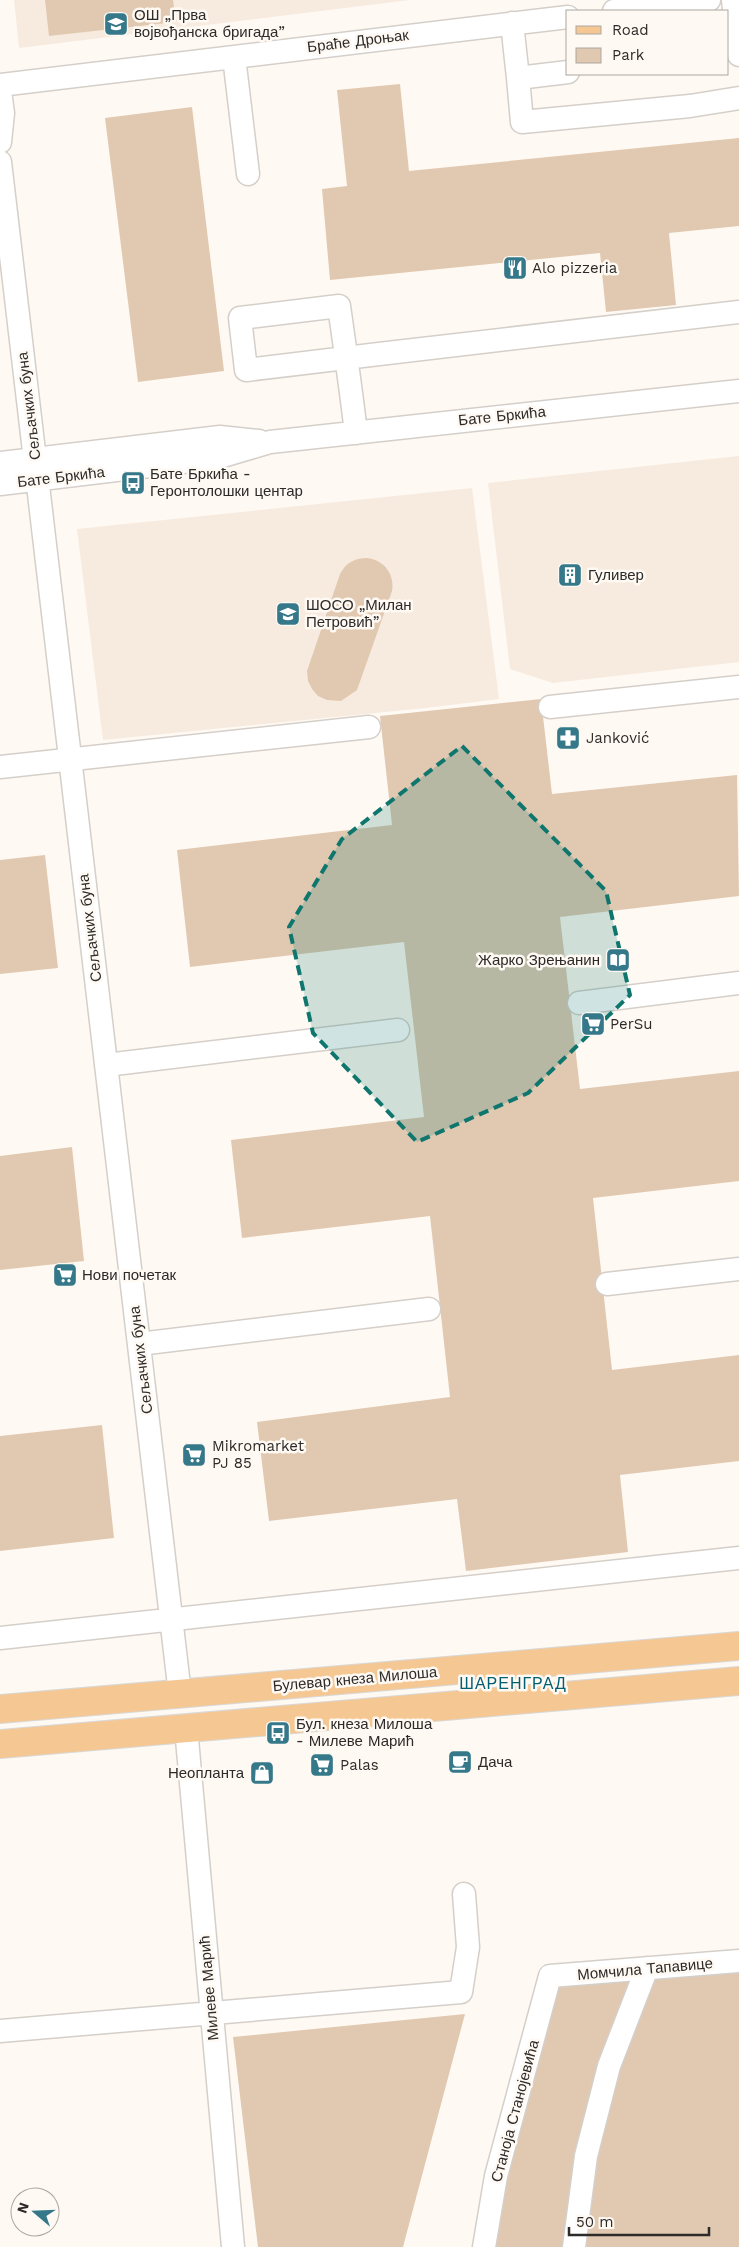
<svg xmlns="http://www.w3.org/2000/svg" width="739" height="2247" viewBox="0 0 739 2247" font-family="'Work Sans',sans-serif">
	<rect width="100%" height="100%" fill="#fff9f3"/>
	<path fill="#f7ebdf" d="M14,0H410L19,48Z
		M739,456V662L553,683L510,669L488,483Z
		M472,488L499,699L426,708L103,740L77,529Z"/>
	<path fill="#e1c9b1" d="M45,0H173L176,22L49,36Z
		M400,84L409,171L739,138V226L669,233L676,305L606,312L600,253L330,280L322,189L347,186L337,90Z
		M192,107L224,371L138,382L105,118Z
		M367,558C384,560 395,574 392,591L357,690L341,701L327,700L318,696L312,689L308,681L307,671L340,574C346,563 354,558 367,558Z
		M541,699L552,794L737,775L739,896L560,917L580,1089L739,1071V1181L593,1198L612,1370L739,1355V1461L620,1475L628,1552L466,1571L457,1499L269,1521L257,1422L450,1397L430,1216L242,1238L231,1140L424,1117L404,942L190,967L177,850L392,825L380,716Z
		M45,855L58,968L0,974V860Z
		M72,1147L84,1261L0,1270V1156Z
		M102,1425L114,1538L0,1551V1436Z
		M739,1969V2247H581L584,2217L616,2068L653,1976Z
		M637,1977L577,2154L566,2220L565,2247H493L504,2181L558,1982Z
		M465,2014L403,2247H258L233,2037Z"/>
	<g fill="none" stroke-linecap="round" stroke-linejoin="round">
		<defs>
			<path id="minor" d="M733,0L739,55
				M614,11L709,0
				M512,23L518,78
				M234,57L248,174
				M568,72L518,78L522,122L690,106L739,98
				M0,85L568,17
				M0,91L3,113L0,142
				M0,162L180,1694
				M356,433C351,390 345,348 339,306L240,318L246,370L379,354L739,312
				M0,463L220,437L259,441
				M0,484L216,458L270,442L739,391
				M550,707L739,687
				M0,767L369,727
				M579,1003L739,983
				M106,1065L398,1030
				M607,1284L739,1269
				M139,1344L429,1309
				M0,1638L739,1558
				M186,1728L233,2247
				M0,2031L461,1992L468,1947L464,1894
				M484,2247L496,2176L550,1976L739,1961
				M574,2247L586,2156L609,2066L647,1968"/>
			<path id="major" d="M0,1709L739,1646
				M0,1744L739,1681"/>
		</defs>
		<use href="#minor" stroke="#d5cfca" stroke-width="25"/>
		<use href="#major" stroke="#d9d9d8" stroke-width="30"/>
		<use href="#minor" stroke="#fff" stroke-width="22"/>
		<use href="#major" stroke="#f5c793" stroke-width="28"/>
	</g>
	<path fill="#0f766e" fill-opacity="0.2" stroke="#0f766e" stroke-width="4" stroke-dasharray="10 6" stroke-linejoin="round" d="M462,746L606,891L630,995L528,1093L417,1142L313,1033L289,927L342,839Z"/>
	<defs>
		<symbol id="school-square" viewBox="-11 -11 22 22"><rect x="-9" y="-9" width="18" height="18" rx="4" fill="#357889" stroke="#fff9f3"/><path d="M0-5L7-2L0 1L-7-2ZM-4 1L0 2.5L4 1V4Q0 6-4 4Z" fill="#fff"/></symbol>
		<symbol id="restaurant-square" viewBox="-11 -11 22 22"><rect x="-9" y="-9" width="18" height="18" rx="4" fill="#357889" stroke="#fff9f3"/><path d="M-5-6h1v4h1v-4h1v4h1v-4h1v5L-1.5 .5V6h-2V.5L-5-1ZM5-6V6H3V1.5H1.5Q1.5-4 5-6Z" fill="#fff"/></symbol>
		<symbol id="bus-square" viewBox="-11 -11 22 22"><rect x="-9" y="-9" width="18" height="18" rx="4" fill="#357889" stroke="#fff9f3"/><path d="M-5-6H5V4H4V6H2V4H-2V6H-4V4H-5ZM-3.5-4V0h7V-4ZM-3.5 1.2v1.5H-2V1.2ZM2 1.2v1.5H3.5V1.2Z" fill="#fff"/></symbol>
		<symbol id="building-square" viewBox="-11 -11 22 22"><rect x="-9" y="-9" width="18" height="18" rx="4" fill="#357889" stroke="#fff9f3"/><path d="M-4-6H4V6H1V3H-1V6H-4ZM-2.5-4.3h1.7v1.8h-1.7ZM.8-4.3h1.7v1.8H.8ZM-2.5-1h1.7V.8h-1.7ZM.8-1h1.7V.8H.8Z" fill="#fff"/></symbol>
		<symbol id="pharmacy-square" viewBox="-11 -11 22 22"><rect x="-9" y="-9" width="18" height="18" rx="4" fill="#357889" stroke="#fff9f3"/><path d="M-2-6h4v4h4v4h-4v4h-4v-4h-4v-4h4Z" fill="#fff"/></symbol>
		<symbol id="library-square" viewBox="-11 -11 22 22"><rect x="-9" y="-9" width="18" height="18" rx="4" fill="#357889" stroke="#fff9f3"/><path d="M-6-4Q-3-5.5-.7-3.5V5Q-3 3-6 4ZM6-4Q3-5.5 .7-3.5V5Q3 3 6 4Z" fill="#fff"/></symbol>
		<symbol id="supermarket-square" viewBox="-11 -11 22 22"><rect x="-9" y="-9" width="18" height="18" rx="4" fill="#357889" stroke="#fff9f3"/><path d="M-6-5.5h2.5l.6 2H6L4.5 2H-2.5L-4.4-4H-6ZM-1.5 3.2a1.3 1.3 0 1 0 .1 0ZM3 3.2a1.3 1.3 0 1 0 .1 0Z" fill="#fff"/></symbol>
		<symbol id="cafe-square" viewBox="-11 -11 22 22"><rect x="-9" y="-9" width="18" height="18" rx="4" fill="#357889" stroke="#fff9f3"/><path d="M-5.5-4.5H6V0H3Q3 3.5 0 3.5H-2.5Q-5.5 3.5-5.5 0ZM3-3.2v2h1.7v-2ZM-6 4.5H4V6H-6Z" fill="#fff"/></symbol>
		<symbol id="shop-square" viewBox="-11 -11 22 22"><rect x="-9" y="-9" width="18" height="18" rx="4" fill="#357889" stroke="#fff9f3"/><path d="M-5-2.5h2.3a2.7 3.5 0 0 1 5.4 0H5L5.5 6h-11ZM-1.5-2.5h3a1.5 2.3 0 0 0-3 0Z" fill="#fff"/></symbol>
	</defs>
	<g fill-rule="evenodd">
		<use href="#school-square" x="102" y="10" width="28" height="28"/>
		<use href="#restaurant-square" x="501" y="254" width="28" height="28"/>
		<use href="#bus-square" x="119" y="469" width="28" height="28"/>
		<use href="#building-square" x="556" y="561" width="28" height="28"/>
		<use href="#school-square" x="274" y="600" width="28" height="28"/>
		<use href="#pharmacy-square" x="554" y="724" width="28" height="28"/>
		<use href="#library-square" x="604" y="946" width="28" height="28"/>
		<use href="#supermarket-square" x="579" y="1010" width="28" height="28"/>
		<use href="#supermarket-square" x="51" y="1261" width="28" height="28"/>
		<use href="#supermarket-square" x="180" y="1441" width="28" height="28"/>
		<use href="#bus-square" x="264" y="1719" width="28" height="28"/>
		<use href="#cafe-square" x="446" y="1748" width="28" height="28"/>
		<use href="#supermarket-square" x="308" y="1751" width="28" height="28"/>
		<use href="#shop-square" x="248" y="1759" width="28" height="28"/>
	</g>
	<g text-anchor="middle" stroke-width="5" stroke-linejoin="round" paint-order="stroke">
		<g font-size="15" fill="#2d2b29" stroke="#fff9f3" text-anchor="start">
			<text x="134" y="20">ОШ „Прва<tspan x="134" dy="17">војвођанска бригада”</tspan></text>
			<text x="532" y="273">Alo pizzeria</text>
			<text x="150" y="479">Бате Бркића -<tspan x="150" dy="17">Геронтолошки центар</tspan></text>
			<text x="588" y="580">Гуливер</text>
			<text x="306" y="610">ШОСО „Милан<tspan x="306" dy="17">Петровић”</tspan></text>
			<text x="586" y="743">Janković</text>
			<text x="600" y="965" text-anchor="end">Жарко Зрењанин</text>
			<text x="610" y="1029">PerSu</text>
			<text x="82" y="1280">Нови почетак</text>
			<text x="212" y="1451">Mikromarket<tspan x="212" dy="17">PJ 85</tspan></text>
			<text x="296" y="1729">Бул. кнеза Милоша<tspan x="296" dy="17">- Милеве Марић</tspan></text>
			<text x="478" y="1767">Дача</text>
			<text x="340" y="1770">Palas</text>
			<text x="244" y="1778" text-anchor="end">Неопланта</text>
		</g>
		<g font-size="15" fill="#2d2b29" stroke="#fff9f3">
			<text transform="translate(358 41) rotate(-7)" y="5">Браће Дроњак</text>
			<text transform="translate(29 406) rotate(-97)" y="5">Сељачких буна</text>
			<text transform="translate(502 416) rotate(-6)" y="5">Бате Бркића</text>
			<text transform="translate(61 477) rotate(-7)" y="5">Бате Бркића</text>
			<text transform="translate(90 928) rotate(-97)" y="5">Сељачких буна</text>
			<text transform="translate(141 1360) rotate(-97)" y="5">Сељачких буна</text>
			<text transform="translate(355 1679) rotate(-5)" y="5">Булевар кнеза Милоша</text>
			<text transform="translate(645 1969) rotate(-5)" y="5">Момчила Тапавице</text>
			<text transform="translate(209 1988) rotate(-95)" y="5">Милеве Марић</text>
			<text transform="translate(515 2111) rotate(-75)" y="5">Станоја Станојевића</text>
		</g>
		<g font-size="16" letter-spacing="1" fill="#005f70" stroke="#fff9f3">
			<text x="513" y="1689">ШАРЕНГРАД</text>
		</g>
	</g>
	<rect x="566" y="10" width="162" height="65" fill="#fff9f3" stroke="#aba7a2"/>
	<rect x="576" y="26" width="25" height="8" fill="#f5c793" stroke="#aba7a2"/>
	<text x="612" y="35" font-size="15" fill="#2d2b29">Road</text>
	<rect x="576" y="48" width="25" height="15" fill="#e1c9b1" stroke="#aba7a2"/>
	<text x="612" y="60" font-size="15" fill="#2d2b29">Park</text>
	<g transform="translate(35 2212) rotate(289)"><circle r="24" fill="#fff9f3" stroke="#aba7a2"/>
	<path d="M0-4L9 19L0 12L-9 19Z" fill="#357889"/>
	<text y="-8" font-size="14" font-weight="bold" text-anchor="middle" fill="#2d2b29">N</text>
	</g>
	<path d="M569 2227v8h140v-8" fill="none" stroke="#2d2b29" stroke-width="2.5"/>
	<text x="576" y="2227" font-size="15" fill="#2d2b29" stroke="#fff9f3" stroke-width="4" paint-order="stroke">50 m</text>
</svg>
